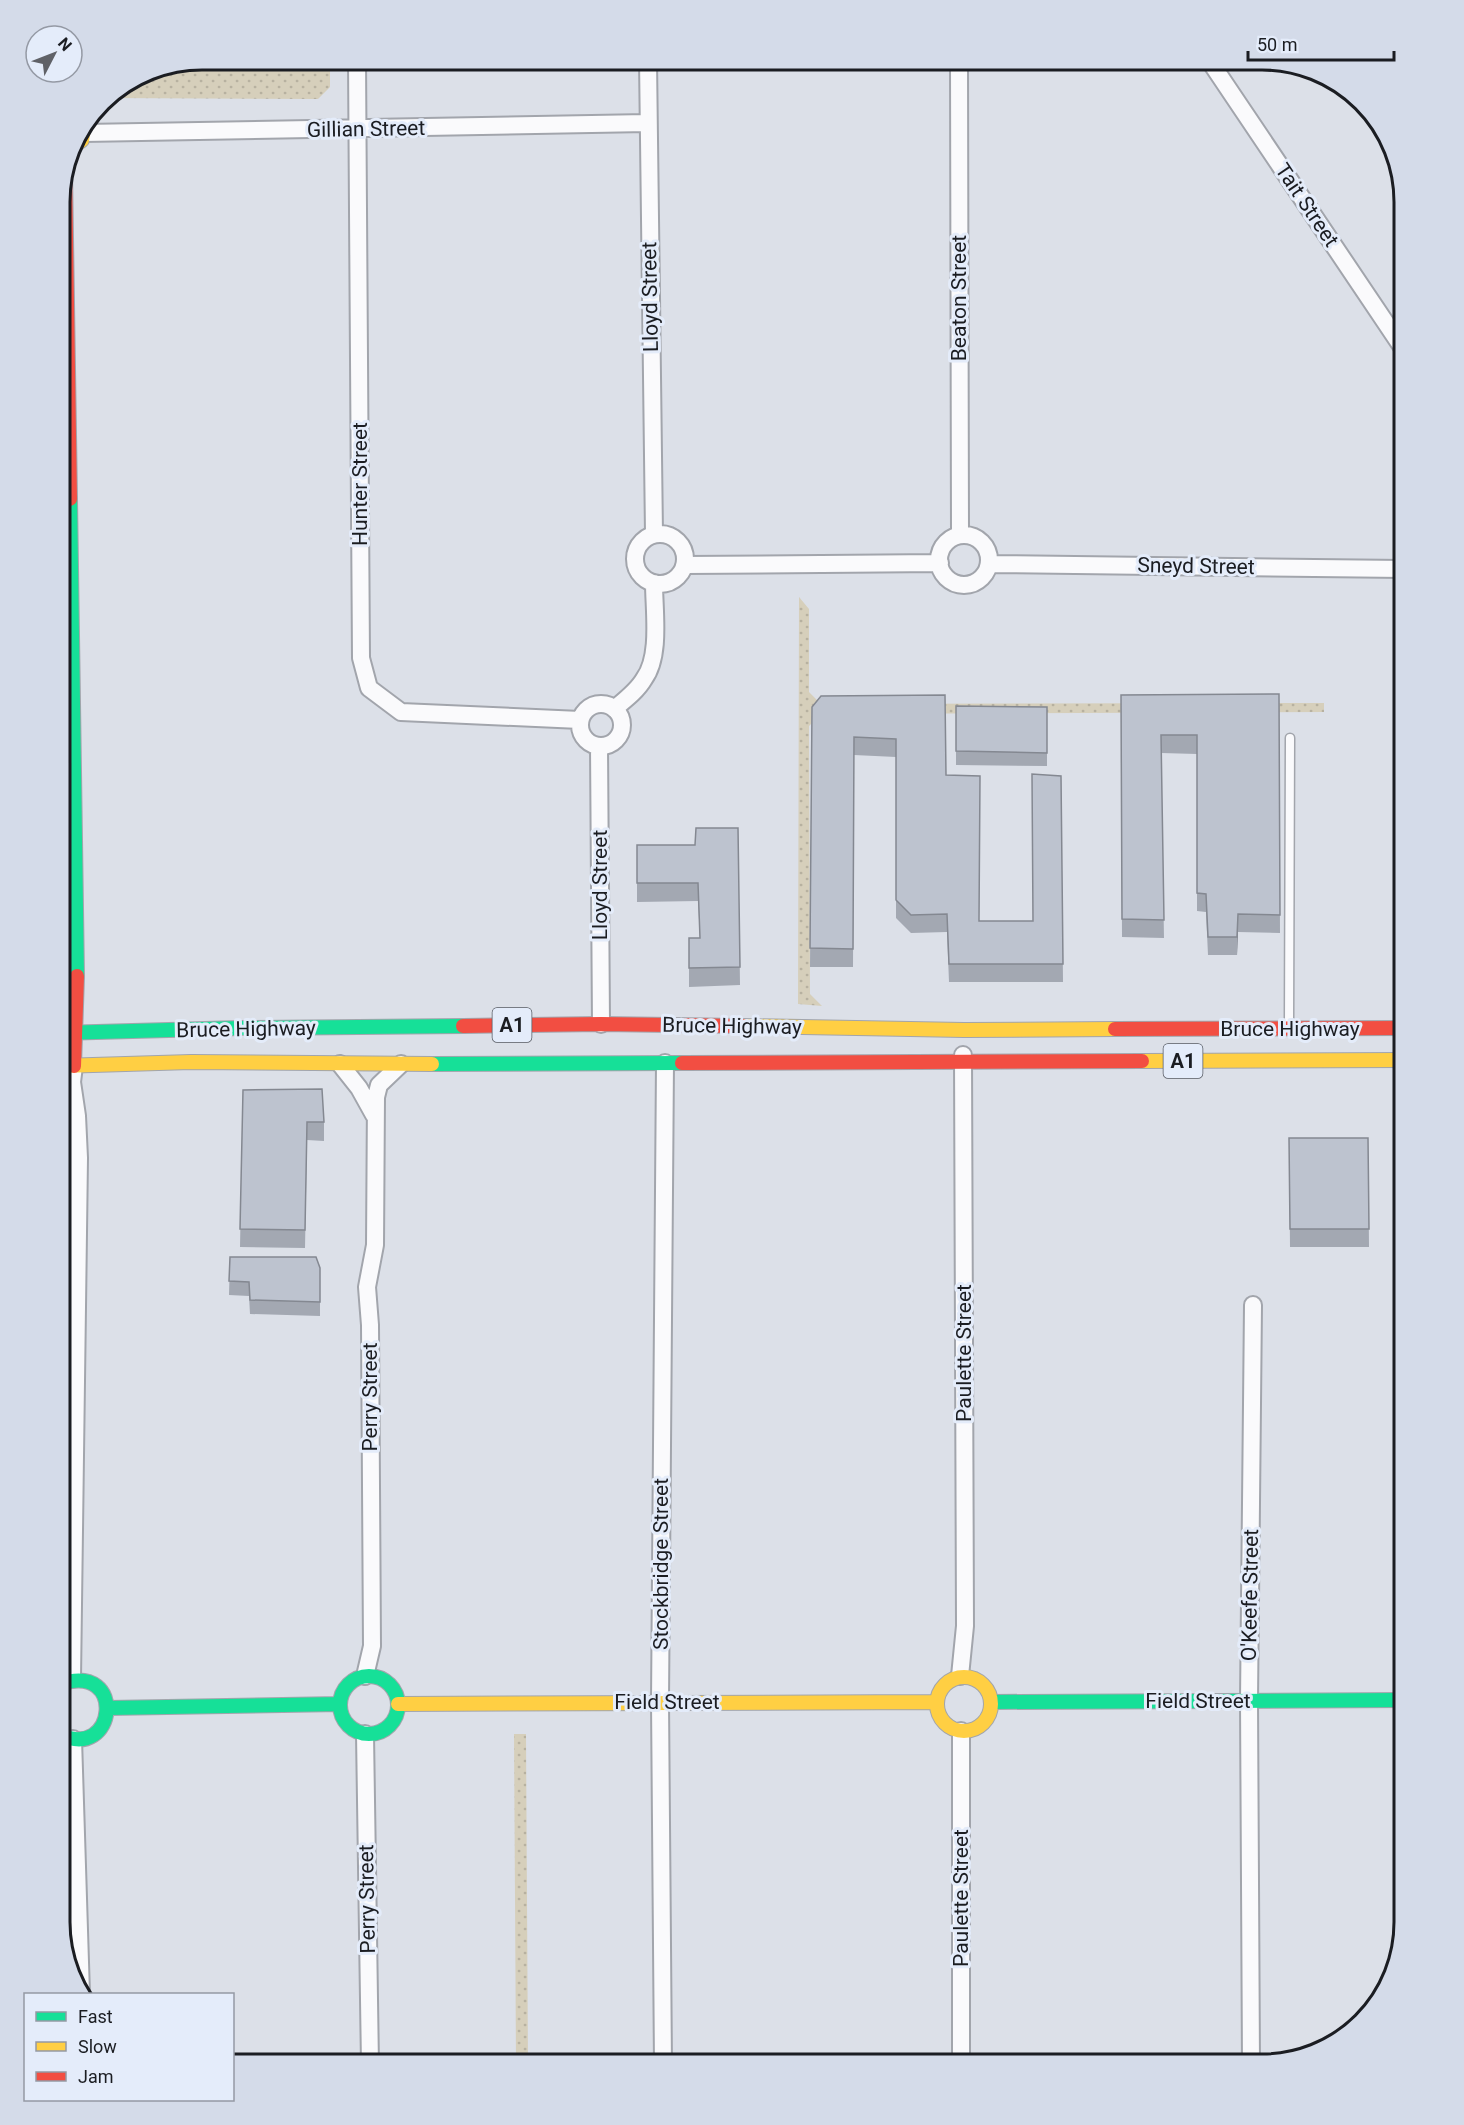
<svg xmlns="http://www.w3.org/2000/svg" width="1464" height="2125" viewBox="0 0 1464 2125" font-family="Roboto,sans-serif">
	<defs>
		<pattern id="grass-dots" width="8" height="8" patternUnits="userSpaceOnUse" patternTransform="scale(1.5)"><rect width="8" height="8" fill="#d6cfbb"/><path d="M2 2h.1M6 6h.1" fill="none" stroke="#b7b1a0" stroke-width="1.8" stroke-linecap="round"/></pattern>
	</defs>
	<rect width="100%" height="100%" fill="#dce0e8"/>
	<path fill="url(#grass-dots)" d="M203,60H330V87L318,99L107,98L148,71Z
		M799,597L809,609V692L821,704L1324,703V712L821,714L809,726L810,994L822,1006L798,1004Z
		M514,1734H526L528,2065H516Z"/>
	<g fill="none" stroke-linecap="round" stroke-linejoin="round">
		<defs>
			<path id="lane" d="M1289,1025L1290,738"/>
			<path id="street" d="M357,60L361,658L369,688L401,712L580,720
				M648,60L654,534
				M959,60L960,535
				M1209,60L1404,350
				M84,133L647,123
				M635 559a25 25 0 1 1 50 0a25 25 0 1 1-50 0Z
				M939 560a25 25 0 1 1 50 0a25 25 0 1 1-50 0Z
				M989,564L1404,569
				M685,565L940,563
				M580 725a21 21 0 1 1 42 0a21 21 0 1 1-42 0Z
				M614,709C625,700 637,691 644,679C661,656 654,611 654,583
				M599,746L601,1024
				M340,1064L359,1088L374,1115
				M365,1676L372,1646L370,1325L367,1287L375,1245L376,1097L379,1085L401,1064
				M960,1676L965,1626L963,1055
				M72,1679L79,1158L77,1116L72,1082L74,1066
				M961,1731V2065
				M365,1734L370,2065
				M73,1739L81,1994
				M663,2065L660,1702L665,1063
				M1251,2065L1249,1701L1253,1305"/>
			<path id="fast" d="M70,499L77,976
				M60,1033L241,1028L463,1026
				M432,1064L682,1063
				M340 1705a29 29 0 1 1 58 0a29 29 0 1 1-58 0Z
				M60,1684C128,1661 116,1763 60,1734
				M991,1702L1404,1700
				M108,1708L340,1704"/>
			<path id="slow" d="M71,148L82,140L84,129
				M743,1026L964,1030L1115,1029
				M1142,1061L1404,1060
				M60,1066L191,1062L432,1064
				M937 1704a27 27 0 1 1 54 0a27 27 0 1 1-54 0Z
				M398,1704L936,1702"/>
			<path id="jam" d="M65,172L70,499
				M463,1026L601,1024L743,1026
				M1115,1029L1404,1028
				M682,1063L1142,1061
				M74,1066L77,976"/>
		</defs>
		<use href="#lane" stroke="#a2a5ac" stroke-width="11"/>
		<use href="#street" stroke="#a2a5ac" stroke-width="20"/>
		<use href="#fast" stroke="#a2a5ac" stroke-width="16"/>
		<use href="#slow" stroke="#a2a5ac" stroke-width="16"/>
		<use href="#jam" stroke="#a2a5ac" stroke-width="16"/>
		<use href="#lane" stroke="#fafafc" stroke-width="8"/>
		<use href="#street" stroke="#fafafc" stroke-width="16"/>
		<use href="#fast" stroke="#16e098" stroke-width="14"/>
		<use href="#slow" stroke="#ffcf43" stroke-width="14"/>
		<use href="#jam" stroke="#f24e42" stroke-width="14"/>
	</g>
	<path fill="#a3a8b2" d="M1279,694L1280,933L1238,932L1237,955H1208L1206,912L1197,911V754L1161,753L1164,938L1122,937L1121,695Z
		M945,695L946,775L979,921H1033L1061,776L1063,982H949L947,932L911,933L896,918V757L854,755L853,967H810L812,707Z
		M956,706L1047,707V766L956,765Z
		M738,828L740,985L689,987V938H700L698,901L637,902V845H695Z
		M243,1090L324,1122V1141L307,1140L305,1248L240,1247Z
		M1289,1138H1368L1369,1247H1290Z
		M230,1257L320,1268V1316L250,1314L249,1296L229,1295Z"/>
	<path fill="#848891" d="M1238,914V932L1237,955V937Z"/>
	<path fill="#bdc3cf" stroke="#848891" stroke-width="1.5" d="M1279,694L1280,915L1238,914L1237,937H1208L1206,894L1197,893V735H1161L1164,920L1122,919L1121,695Z
		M945,695L946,775L980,776L979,921H1033L1032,774L1061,776L1063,964H949L947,914L911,915L896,900V739L854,737L853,949L810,948L812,707L821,696Z
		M956,706L1047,707V753L956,751Z
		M696,828H738L740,967L689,968V938H700L698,883H637V845H695Z
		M322,1089L324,1122H307L305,1230L240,1229L243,1090Z
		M1289,1138H1368L1369,1229H1290Z
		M230,1257H316L320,1268V1302L250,1300L249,1282L229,1281Z"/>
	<g text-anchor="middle" stroke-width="6" stroke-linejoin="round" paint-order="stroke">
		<g fill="#e4ecfa" stroke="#575b63" stroke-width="1.5">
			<rect x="492.5" y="1008" width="39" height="34" rx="4.5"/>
			<rect x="1163.5" y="1044" width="39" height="34" rx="4.5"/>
		</g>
		<g font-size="20" font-weight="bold" fill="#1b1d22">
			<text x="512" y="1032">A1</text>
			<text x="1183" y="1068">A1</text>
		</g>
		<g font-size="21" fill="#1b1d22" stroke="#e4ecfa">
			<text transform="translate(366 129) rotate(-1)" y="7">Gillian Street</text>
			<text transform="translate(1307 205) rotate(56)" y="7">Tait Street</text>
			<text transform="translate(650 297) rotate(-91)" y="7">Lloyd Street</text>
			<text transform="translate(959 298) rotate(-90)" y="7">Beaton Street</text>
			<text transform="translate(360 484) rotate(-90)" y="7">Hunter Street</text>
			<text transform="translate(1196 566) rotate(1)" y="7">Sneyd Street</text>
			<text transform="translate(600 885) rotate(-90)" y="7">Lloyd Street</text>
			<text transform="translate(732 1026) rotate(1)" y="7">Bruce Highway</text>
			<text transform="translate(246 1029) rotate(-1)" y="7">Bruce Highway</text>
			<text x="1290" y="1036">Bruce Highway</text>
			<text transform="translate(964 1353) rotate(-90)" y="7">Paulette Street</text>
			<text transform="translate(370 1397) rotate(-90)" y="7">Perry Street</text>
			<text transform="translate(661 1564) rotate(-90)" y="7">Stockbridge Street</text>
			<text transform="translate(1250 1595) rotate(-89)" y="7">O'Keefe Street</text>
			<text x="1198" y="1708">Field Street</text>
			<text x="667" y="1709">Field Street</text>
			<text transform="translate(961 1898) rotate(-90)" y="7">Paulette Street</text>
			<text transform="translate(367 1899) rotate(-91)" y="7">Perry Street</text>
		</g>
	</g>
	<path d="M0 0H1464V2125H0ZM202 70H1262A132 132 0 0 1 1394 202V1922A132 132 0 0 1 1262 2054H202A132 132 0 0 1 70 1922V202A132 132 0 0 1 202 70Z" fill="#d4dbe9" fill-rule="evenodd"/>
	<path fill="none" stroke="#1b1d22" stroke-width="3" d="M202 70H1262A132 132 0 0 1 1394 202V1922A132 132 0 0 1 1262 2054H202A132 132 0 0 1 70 1922V202A132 132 0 0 1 202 70Z"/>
	<rect x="24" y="1993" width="210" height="108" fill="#e4ecfa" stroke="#9499a4" stroke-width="1.5"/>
	<rect x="36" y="2012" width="30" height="9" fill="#16e098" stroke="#9499a4" stroke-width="1.5"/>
	<text x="78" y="2023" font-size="18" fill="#1b1d22">Fast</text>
	<rect x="36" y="2042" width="30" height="9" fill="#ffcf43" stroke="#9499a4" stroke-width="1.5"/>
	<text x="78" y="2053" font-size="18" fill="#1b1d22">Slow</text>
	<rect x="36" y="2072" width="30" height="9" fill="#f24e42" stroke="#9499a4" stroke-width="1.5"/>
	<text x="78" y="2083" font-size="18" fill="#1b1d22">Jam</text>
	<g transform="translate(54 54) rotate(48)"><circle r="28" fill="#e4ecfa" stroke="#9499a4" stroke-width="1.5"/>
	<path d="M0-4.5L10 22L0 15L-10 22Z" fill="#5f6167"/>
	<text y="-9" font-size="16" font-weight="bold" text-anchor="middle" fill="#1b1d22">N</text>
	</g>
	<path d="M1248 51v9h146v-9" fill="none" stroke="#1b1d22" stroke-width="3"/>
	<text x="1257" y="51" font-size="18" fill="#1b1d22" stroke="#e4ecfa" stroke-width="4.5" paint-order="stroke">50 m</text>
</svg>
